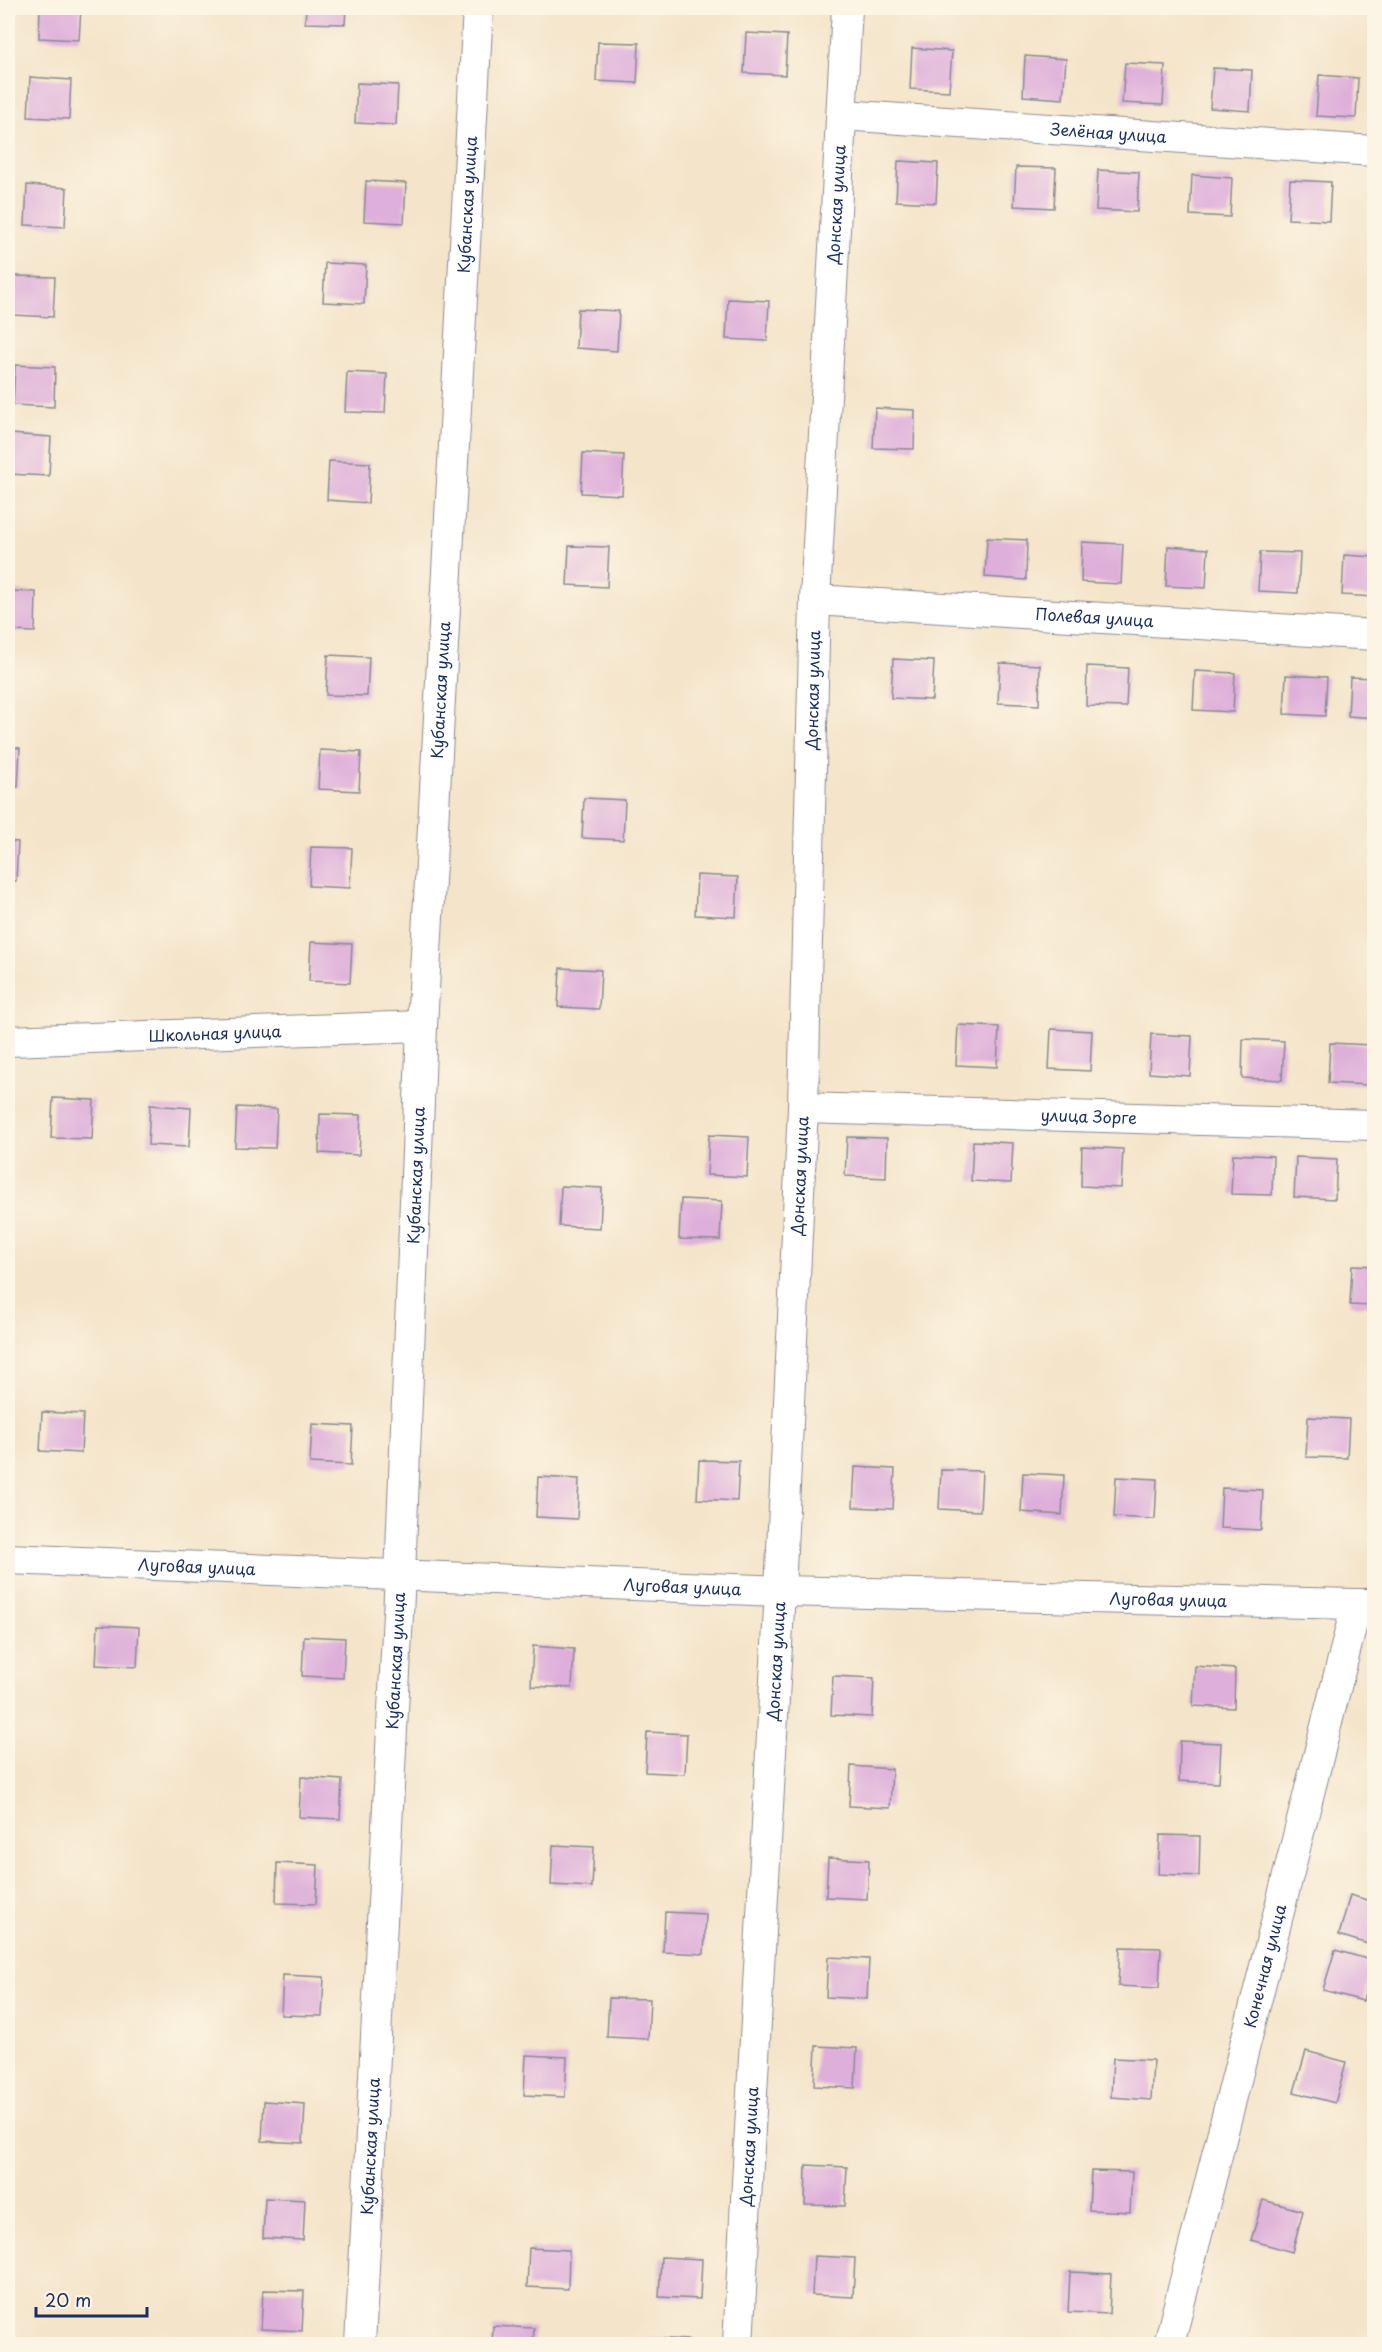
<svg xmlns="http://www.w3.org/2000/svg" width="1382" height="2352" viewBox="0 0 1382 2352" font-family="'Playpen Sans',sans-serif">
	<rect width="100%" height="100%" fill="#fcf5e5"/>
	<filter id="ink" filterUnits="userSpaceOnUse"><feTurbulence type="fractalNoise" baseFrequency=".0167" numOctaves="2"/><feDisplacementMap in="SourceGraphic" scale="12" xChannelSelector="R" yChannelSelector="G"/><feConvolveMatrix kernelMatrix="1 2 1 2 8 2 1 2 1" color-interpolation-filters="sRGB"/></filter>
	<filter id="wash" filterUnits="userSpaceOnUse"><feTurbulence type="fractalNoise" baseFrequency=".008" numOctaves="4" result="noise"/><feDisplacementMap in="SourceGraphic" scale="24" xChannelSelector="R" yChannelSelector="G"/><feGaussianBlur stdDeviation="1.35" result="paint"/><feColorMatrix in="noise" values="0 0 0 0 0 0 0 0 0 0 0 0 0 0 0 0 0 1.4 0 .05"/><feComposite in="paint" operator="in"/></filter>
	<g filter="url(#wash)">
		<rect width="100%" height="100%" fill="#f4e4c9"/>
		<g id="blocks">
			<path fill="#deafda" d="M40,8H81L79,40L39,38Z
				M306,8H346L345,24L305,23Z
				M746,33L787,35L785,75L744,73Z
				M598,42L639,43L637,83L596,81Z
				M912,48L952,51L949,91L910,89Z
				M1025,56L1066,59L1063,99L1023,96Z
				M1125,63L1165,65L1163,105L1122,103Z
				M1213,68L1252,70L1250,111L1210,108Z
				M1319,75L1358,78L1356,118L1316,116Z
				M30,77L71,80L69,119L28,117Z
				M357,83L398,85L396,125L355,123Z
				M898,161L938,163L936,203L896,201Z
				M1016,167L1056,168L1054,208L1014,206Z
				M1098,170L1139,172L1137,212L1096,210Z
				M1192,175L1232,178L1230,217L1190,215Z
				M1290,180L1331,182L1329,221L1288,219Z
				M366,181L406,183L404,223L364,221Z
				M27,185L67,188L65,227L25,225Z
				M325,263L366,265L364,304L323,302Z
				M14,276L55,277L53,317L12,315Z
				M728,299L769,301L767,341L726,339Z
				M578,309L619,311L617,351L576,348Z
				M15,365L55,367L54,407L13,405Z
				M347,372L387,374L385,413L345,412Z
				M875,408L915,410L914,449L873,448Z
				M10,434L51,437L49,476L8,474Z
				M583,453L624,455L622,495L581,493Z
				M329,461L370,463L368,503L327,500Z
				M987,538L1027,540L1026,580L985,577Z
				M1082,542L1123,544L1121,584L1081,582Z
				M569,546L609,547L607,587L567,585Z
				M1168,546L1208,549L1206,588L1166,586Z
				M1260,552L1300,553L1298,593L1258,591Z
				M1344,555L1374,557V597L1342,595Z
				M8,591L36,592L35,632L8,631Z
				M328,655L369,657L367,696L326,695Z
				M893,659L934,661L932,700L891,698Z
				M1000,663L1040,665L1039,705L998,703Z
				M1087,666L1128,668L1126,707L1086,706Z
				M1195,671L1235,673L1233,712L1193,710Z
				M1286,675L1327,677L1325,716L1284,714Z
				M1350,677L1374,678V718L1348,716Z
				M8,747L20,748L18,787H8Z
				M320,750L361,752L359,791L318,789Z
				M584,798L625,800L623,840L582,838Z
				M8,841L18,842L16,881H8Z
				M311,847L352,848L350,888L309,886Z
				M697,875L738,877L736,917L695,915Z
				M311,942L352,944L350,983L309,981Z
				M560,968L601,970L599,1009L558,1007Z
				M958,1025L999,1027L997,1067L956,1065Z
				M1051,1029L1092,1031L1090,1071L1049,1069Z
				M1151,1034L1192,1036L1190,1076L1149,1073Z
				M1243,1039L1284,1041L1282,1080L1242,1078Z
				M1330,1043L1371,1045L1369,1085L1328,1083Z
				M53,1098L94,1100L92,1139L51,1138Z
				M150,1105L191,1108L189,1147L148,1145Z
				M237,1107L277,1109L275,1148L235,1147Z
				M320,1114L361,1115L359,1155L319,1153Z
				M709,1135L749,1137L747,1177L707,1175Z
				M847,1137L887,1138L886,1178L845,1176Z
				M973,1141L1013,1143L1011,1183L971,1181Z
				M1082,1147L1123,1149L1121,1188L1081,1186Z
				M1233,1154L1273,1156L1272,1195L1231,1194Z
				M1296,1157L1337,1159L1335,1199L1294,1197Z
				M561,1186L602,1188L600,1228L559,1226Z
				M681,1199L722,1201L720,1240L679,1239Z
				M1352,1265L1374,1266V1306L1350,1305Z
				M42,1412L83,1414L81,1453L40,1451Z
				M1308,1417L1349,1419L1347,1458L1306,1457Z
				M312,1424L353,1426L351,1465L310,1463Z
				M699,1460L739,1461L737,1501L697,1499Z
				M855,1467L895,1469L893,1509L853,1507Z
				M941,1470L982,1471L980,1511L939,1509Z
				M1023,1473L1064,1475L1062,1515L1021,1512Z
				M538,1477L579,1479L577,1519L536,1517Z
				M1116,1477L1157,1479L1155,1519L1114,1517Z
				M1222,1488L1263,1490L1261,1530L1220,1528Z
				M98,1625L139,1627L137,1667L96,1665Z
				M304,1636L345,1638L343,1678L302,1676Z
				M533,1646L574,1649L572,1688L531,1686Z
				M1195,1666L1235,1669L1234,1708L1193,1706Z
				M833,1676L874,1678L872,1717L831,1715Z
				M647,1732L687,1734L685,1774L645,1772Z
				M1180,1741L1221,1743L1219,1783L1179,1781Z
				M851,1766L892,1769L890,1808L849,1806Z
				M301,1777L342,1780L340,1819L299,1817Z
				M1160,1835L1200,1836L1199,1876L1158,1874Z
				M553,1845L594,1847L592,1887L551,1885Z
				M828,1858L869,1860L867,1899L826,1897Z
				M277,1863L318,1865L316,1904L276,1903Z
				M1350,1895L1374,1902V1946L1339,1935Z
				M665,1912L706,1914L704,1954L663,1952Z
				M1120,1947L1161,1948L1159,1988L1118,1986Z
				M1335,1950L1374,1961L1363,2001L1323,1990Z
				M828,1957L869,1959L867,1999L826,1997Z
				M283,1975L324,1977L322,2016L281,2015Z
				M609,1998L650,1999L648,2039L607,2037Z
				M816,2046L857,2048L855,2088L814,2086Z
				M1306,2051L1346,2062L1335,2103L1294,2092Z
				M526,2055L567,2057L565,2097L524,2095Z
				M1113,2058L1153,2060L1151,2100L1111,2097Z
				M264,2101L305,2104L303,2143L262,2141Z
				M806,2165L847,2167L845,2206L805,2205Z
				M1091,2171L1132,2172L1130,2212L1089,2210Z
				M265,2198L305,2200L303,2240L263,2238Z
				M1263,2200L1303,2211L1292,2252L1251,2240Z
				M529,2248L569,2250L568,2289L527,2287Z
				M814,2256L855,2258L853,2297L812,2295Z
				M661,2257L702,2259L700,2299L659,2297Z
				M1070,2272L1111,2274L1109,2314L1068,2312Z
				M263,2290L304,2291L302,2331L261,2329Z
				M493,2326L534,2328L533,2344H492Z
				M648,2338L689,2340V2344H648Z"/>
		</g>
	</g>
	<g filter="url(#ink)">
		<use href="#blocks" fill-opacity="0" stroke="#888a94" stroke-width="1.5"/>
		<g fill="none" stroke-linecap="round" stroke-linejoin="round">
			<defs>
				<g id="minor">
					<path id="s1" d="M842,115L1374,151"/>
					<path id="s2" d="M815,600L1374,635"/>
					<path id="s3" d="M8,1041L422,1026"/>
					<path id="s4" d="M803,1108L1374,1125"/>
					<path id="s5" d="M8,1559L780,1591L1357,1604"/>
					<path id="s6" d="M360,2344L400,1576L422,1026L478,8"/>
					<path id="s7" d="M738,2344L780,1591L803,1108L815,600L847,8"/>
					<path id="s8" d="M1169,2344L1357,1604H1374"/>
				</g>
			</defs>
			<use href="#minor" stroke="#888a94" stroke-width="32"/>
			<use href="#minor" stroke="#fff" stroke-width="30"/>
		</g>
	</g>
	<g text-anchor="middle" stroke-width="4.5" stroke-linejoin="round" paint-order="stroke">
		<g font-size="16" fill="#1b2f5e" stroke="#fcf5e5">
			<text dy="6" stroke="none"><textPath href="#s1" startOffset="267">Зелёная улица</textPath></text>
			<text dy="6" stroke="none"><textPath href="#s6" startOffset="2142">Кубанская улица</textPath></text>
			<text dy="6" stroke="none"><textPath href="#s7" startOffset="2142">Донская улица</textPath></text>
			<text dy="6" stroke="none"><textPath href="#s2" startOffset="280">Полевая улица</textPath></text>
			<text dy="6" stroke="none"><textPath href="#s6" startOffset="1656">Кубанская улица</textPath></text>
			<text dy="6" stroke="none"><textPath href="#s7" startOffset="1656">Донская улица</textPath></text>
			<text dy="6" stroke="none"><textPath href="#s3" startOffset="207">Школьная улица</textPath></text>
			<text dy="6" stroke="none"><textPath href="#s4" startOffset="286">улица Зорге</textPath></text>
			<text dy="6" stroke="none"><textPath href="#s6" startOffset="1170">Кубанская улица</textPath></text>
			<text dy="6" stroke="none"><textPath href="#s7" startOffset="1170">Донская улица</textPath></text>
			<text dy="6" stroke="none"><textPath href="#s5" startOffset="189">Луговая улица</textPath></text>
			<text dy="6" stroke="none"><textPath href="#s5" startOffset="675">Луговая улица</textPath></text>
			<text dy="6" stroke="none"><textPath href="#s5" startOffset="1161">Луговая улица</textPath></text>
			<text dy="6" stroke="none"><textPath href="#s6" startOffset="684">Кубанская улица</textPath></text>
			<text dy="6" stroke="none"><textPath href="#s7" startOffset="684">Донская улица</textPath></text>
			<text dy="6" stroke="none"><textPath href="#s8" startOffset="390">Конечная улица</textPath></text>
			<text dy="6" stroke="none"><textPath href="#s6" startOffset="198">Кубанская улица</textPath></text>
			<text dy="6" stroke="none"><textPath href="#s7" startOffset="198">Донская улица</textPath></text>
		</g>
	</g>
	<rect width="1382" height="2352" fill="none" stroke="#fcf5e5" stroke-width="30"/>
	<path d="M36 2307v9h111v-9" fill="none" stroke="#1b2f5e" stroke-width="3"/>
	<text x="45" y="2307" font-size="18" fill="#1b2f5e" stroke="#fcf5e5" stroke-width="4.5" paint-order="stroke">20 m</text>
</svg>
